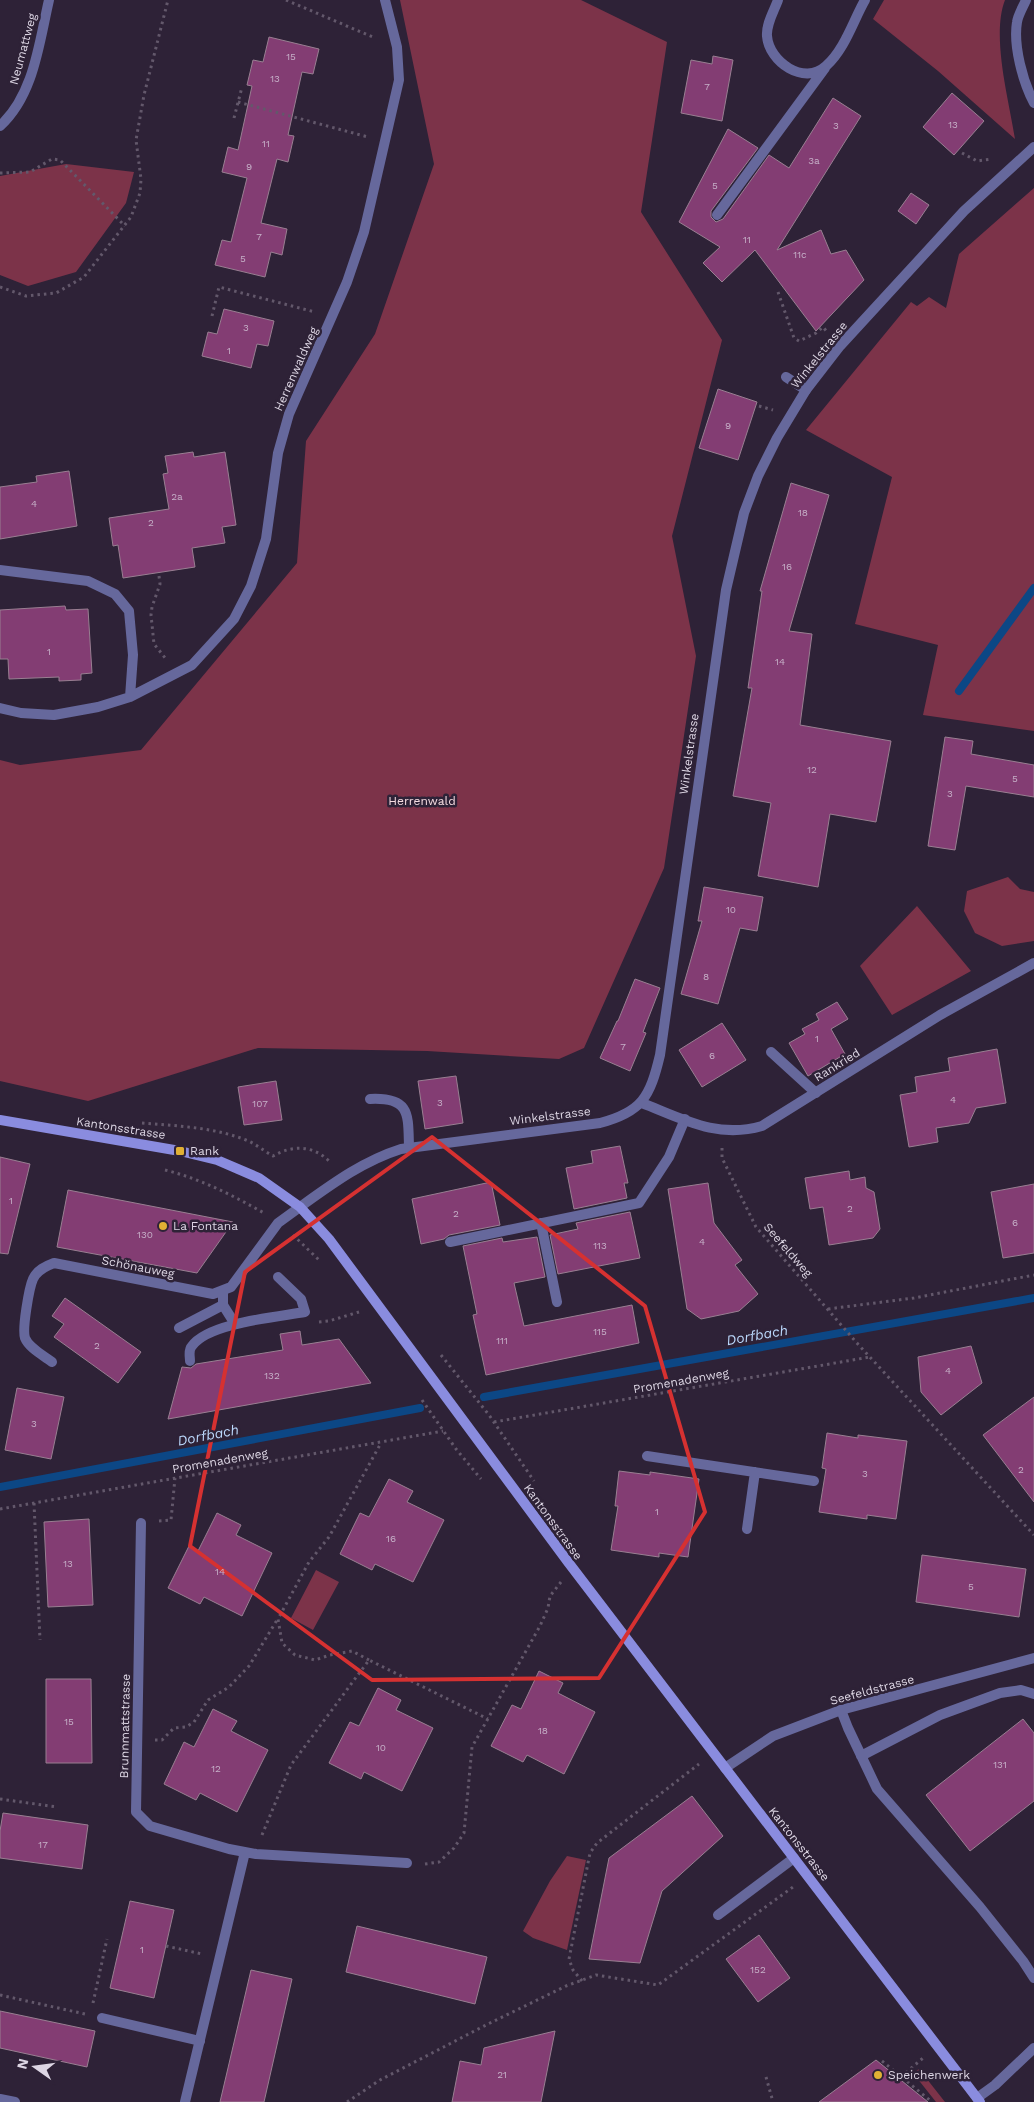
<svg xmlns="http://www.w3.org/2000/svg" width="1034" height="2102" viewBox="0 0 1034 2102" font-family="'Work Sans',sans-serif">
	<rect width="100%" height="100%" fill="#2e2237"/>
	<path fill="#7c3349" d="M400,0H581L667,42L641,212L722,340L672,536L696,656L664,868L584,1048L559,1059L427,1051L258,1048L88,1101L0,1081V760L20,765L141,750L297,563L306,441L375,334L434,164Z
		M884,0H1005C991,36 1009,100 1015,139L938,71L873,19Z
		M66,164L134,172L126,203L76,272L28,286L0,275V176Z
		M1034,188V731L923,715L938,645L855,624L892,477L806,430L911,302L917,306L929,297L946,308L959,254Z
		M1008,877L1020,889L1034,892V941L1002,946L975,933L964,911L967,891Z
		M917,906L971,971L892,1015L860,966Z
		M316,1570L339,1582L313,1630L291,1618Z
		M567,1856L586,1860L567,1950L533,1938L523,1931L550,1881Z
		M919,2069L945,2102H936L913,2073Z"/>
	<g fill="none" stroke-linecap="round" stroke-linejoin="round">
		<path stroke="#0c4785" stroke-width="8" d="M959,691L1034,588
			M484,1397L1034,1298
			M0,1487L420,1408"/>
	</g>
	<path fill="#833d73" stroke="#997f92" d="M269,37L319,49L313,74L302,72L288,135L294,136L288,162L277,159L261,223L287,229L282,255L271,252L265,277L215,265L222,240L231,242L247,178L222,172L228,147L238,150L252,86L247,85L253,60L263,62Z
		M713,56L733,60L722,121L681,113L691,60L712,64Z
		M952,93L984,121L954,155L923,127Z
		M833,98L861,116L777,250L821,230L831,254L846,250L864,280L816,331L755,250L722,282L703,263L720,247L679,222L728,129L758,148L711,211V217L716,222L723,219L769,155L789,168Z
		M911,193L929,205L916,224L898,211Z
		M224,309L274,321L268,346L257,344L251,368L202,356L208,332L217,334Z
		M718,389L757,402L738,460L699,448Z
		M193,452L194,457L225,452L236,525L222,527L225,543L192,548L195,567L123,578L118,545L113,546L109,518L169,509L163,474L168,473L165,456Z
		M69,471L77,526L0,539V487L37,482L36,476Z
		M791,483L829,495L789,631L812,634L800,725L891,741L876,822L830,814L818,887L758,876L771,803L733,796L752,688H748L762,591H760Z
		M65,606L66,610L88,609L92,673L81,674V680L59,681V677L9,679L8,659H0V610Z
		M945,737L973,741L971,754L1034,765V797L966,786L955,850L928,846Z
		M704,887L763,897L757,931L740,928L718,1004L681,994L702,921H698Z
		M635,979L660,988L643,1032L646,1033L630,1071L600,1058L617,1021H618Z
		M837,1002L848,1019L831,1029L845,1054L808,1076L789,1043L805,1034L802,1029L819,1020L816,1014Z
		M722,1023L746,1060L702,1087L679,1050Z
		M997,1049L1006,1103L976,1108L969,1123L936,1128L938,1142L909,1147L900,1095L917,1092L915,1077L950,1071L948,1058Z
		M456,1076L463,1123L425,1129L418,1081Z
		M276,1081L282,1120L244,1125L238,1087Z
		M620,1146L628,1183H624L627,1198L574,1209L566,1168L593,1163L591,1151Z
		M0,1157L30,1164L8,1254L0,1253Z
		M849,1171L850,1180L865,1177L866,1188L874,1192L880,1229L873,1238L829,1245L823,1207L810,1209L805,1178Z
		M491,1182L500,1225L449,1235L444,1239L421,1244L412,1199Z
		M708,1183L714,1223L742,1260L735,1265L758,1294L739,1311L701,1319L687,1309L668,1189Z
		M1034,1184V1253L1003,1258L991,1192Z
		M68,1190L233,1222L197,1273L57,1247Z
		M630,1212L640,1258L558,1274L550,1235L578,1229L576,1223Z
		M537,1237L545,1277L514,1283L524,1326L632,1305L639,1343L486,1375L473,1315L477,1314L463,1246L502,1238L503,1242Z
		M65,1298L141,1352L118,1383L54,1337L64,1324L52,1316Z
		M300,1331L302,1345L339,1339L371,1383L168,1419L182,1367L191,1368L196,1364L283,1350L280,1334Z
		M971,1346L982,1383L941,1415L921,1392L918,1357Z
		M17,1388L64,1397L51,1459L5,1450Z
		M1034,1397V1502L983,1435Z
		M827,1433L858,1438V1435L907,1441L896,1519L867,1515V1519L819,1512L826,1469L822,1468Z
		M619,1471L650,1475V1472L699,1479L688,1557L659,1553V1557L611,1550L618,1506H615Z
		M389,1479L413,1491L407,1502L444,1520L413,1582L375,1564L372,1570L340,1554L360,1513L369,1517Z
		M217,1513L241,1525L236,1535L272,1553L242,1616L204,1597L200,1604L168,1588L189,1546L198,1551Z
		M89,1519L93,1605L48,1607L44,1522Z
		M922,1555L1026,1569L1019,1617L916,1602Z
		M539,1671L563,1683L558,1693L595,1712L564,1774L527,1755L523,1762L491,1746L512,1705L521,1709Z
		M46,1679H91L92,1763H46Z
		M378,1688L401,1700L396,1710L433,1728L402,1791L364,1772L361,1779L329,1763L350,1722L359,1726Z
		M213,1709L237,1721L231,1731L268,1750L237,1812L200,1793L196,1800L164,1784L184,1742L194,1747Z
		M1023,1719L1034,1733V1801L970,1851L926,1795Z
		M692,1796L723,1836L662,1891L640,1963L589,1959L609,1858Z
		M3,1813L88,1825L82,1869L0,1858V1831Z
		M130,1901L174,1910L154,1998L110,1988Z
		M357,1926L487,1957L475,2004L346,1972Z
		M759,1935L790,1978L758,2002L726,1959Z
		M251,1970L292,1979L264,2102H220Z
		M0,2011L95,2031L87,2067L0,2048Z
		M555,2031L541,2102H452L460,2061L481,2065L484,2048Z
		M876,2060L928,2102H819Z"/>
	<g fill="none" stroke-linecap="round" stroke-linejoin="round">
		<path stroke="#63586b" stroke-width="3" stroke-dasharray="2.5 4" stroke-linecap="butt" d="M286,0L375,38
			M238,102L368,137
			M234,118L242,87
			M962,153L977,161L992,159
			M0,173L30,172L52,159L60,160L125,226
			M0,287L26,296L56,293L84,277L131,217L140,193L141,179L136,140L144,95L168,0
			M778,292L794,338L799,341L816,333L823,327L828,333
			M212,316L219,287L315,312
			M759,406L773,410
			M159,576L160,584L152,607L151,615L154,644L166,659
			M142,1123C177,1126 213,1127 246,1140C256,1144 264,1151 273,1156C292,1145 313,1145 329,1161
			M722,1148V1158L756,1227L856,1342L1034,1535
			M165,1170C201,1179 232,1195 264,1213
			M293,1235L319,1260
			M828,1309L914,1298L1034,1275
			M319,1322L329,1321L359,1312
			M441,1355L489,1415L534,1481
			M422,1400L456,1449L481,1479
			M494,1422L870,1357
			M34,1503L40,1640
			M0,1509L443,1431
			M159,1521L171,1520L175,1478
			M369,1660L352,1651L330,1655L315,1660L295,1655L282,1643L278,1619L309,1562L329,1537L381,1443
			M155,1740H162L174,1728L186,1727L194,1722L208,1700L229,1687L249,1666L277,1620
			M0,1799L57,1807
			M262,1835L291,1765L369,1660L488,1719
			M425,1864L439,1862L454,1848L464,1833L472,1747L540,1626L548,1608L550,1596L561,1582
			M166,1946L202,1954
			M582,1981L573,1970L569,1959L590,1853L597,1843L699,1764
			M0,1995L85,2014
			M93,2003L107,1939
			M882,2061L932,2102
			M766,2077L773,2102
			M901,2077L923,2058
			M347,2102L380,2080L488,2024L566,1986L596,1975L658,1985L793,1887"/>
		<path stroke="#66689c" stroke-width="10" d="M786,377L806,390
			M771,1052L816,1093
			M370,1099C411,1097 408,1115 409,1147
			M541,1223L557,1302
			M450,1242L639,1203L669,1157L685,1119
			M223,1305L235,1324
			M179,1328L223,1305V1292
			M190,1361C190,1356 188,1350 192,1346C208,1323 277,1317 305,1312L301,1299L278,1277
			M52,1362C43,1355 29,1348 25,1338C22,1329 29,1288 33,1279C37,1270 46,1266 54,1263L213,1294L231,1287L278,1223L300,1207
			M647,1456L814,1481
			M747,1529L755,1472
			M841,1710L848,1728L877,1789L980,1907L1023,1961L1034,1978
			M861,1756L940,1715L1000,1693L1021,1690L1034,1694
			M718,1915L794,1858
			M102,2018L200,2041
			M977,2098L995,2085L1034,2048"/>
		<path stroke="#66689c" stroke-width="10" d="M778,0C774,11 766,24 767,36C769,62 804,86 826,66C845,49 853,21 865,0
			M1026,0C1023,7 1018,15 1017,22C1013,46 1023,82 1034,103
			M0,126C34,95 39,43 49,0
			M717,215L825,68
			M0,570L88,581L115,594L129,611L133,655L130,697
			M0,708L21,713L54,715L98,707L130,697L192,665L234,619L251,586L266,539L278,453L289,414L347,282L364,232L399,80L397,47L385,0
			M642,1103C683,1119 717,1139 762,1126L940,1015L1034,963
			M300,1207C332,1184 363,1161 401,1149L600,1123C642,1112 650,1097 660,1055L726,590L744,513L758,476L777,438L806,390L840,346L964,211L1034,147
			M141,1523L136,1812L150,1826L229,1849L256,1854L407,1863
			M725,1768L773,1736L841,1710L1034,1658
			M0,2099L15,2102
			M185,2102L245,1852"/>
		<path stroke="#8a8cdf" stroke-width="10" d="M0,1120L180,1151L217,1160L259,1178L300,1207L329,1239L568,1562L980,2102"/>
	</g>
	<path fill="none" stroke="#d63131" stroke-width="4" stroke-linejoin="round" d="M432,1137L645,1306L705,1512L599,1678L372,1680L190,1546L245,1272Z"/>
	<g fill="#e0b034" stroke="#2e2237" stroke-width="2">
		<rect x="175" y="1146" width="10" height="10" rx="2.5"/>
		<circle cx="163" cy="1226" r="5"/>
		<circle cx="878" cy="2075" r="5"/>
	</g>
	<g text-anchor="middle" stroke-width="5" stroke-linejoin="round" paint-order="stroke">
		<g font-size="10" fill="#c6b0c8">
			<text x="291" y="60">15</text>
			<text x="275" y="82">13</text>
			<text x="707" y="90">7</text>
			<text x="953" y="128">13</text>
			<text x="836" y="129">3</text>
			<text x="266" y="147">11</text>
			<text x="814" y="164">3a</text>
			<text x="249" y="170">9</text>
			<text x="715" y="189">5</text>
			<text x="259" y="240">7</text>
			<text x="747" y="243">11</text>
			<text x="800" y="258">11c</text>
			<text x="243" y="262">5</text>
			<text x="246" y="331">3</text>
			<text x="229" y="354">1</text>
			<text x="728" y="429">9</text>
			<text x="177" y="500">2a</text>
			<text x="34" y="507">4</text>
			<text x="803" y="516">18</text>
			<text x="151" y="526">2</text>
			<text x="787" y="570">16</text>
			<text x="49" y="655">1</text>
			<text x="780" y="665">14</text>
			<text x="812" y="773">12</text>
			<text x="1015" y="782">5</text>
			<text x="950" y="797">3</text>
			<text x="731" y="913">10</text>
			<text x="706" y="980">8</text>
			<text x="817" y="1042">1</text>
			<text x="623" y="1050">7</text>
			<text x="712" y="1059">6</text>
			<text x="953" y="1103">4</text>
			<text x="440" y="1106">3</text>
			<text x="260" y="1107">107</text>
			<text x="11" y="1204">1</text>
			<text x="850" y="1212">2</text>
			<text x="456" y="1217">2</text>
			<text x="1015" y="1226">6</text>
			<text x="145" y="1238">130</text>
			<text x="702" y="1245">4</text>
			<text x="600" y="1249">113</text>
			<text x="600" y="1335">115</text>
			<text x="502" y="1344">111</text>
			<text x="97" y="1349">2</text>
			<text x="948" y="1374">4</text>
			<text x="272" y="1379">132</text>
			<text x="34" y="1427">3</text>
			<text x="1021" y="1473">2</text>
			<text x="865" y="1477">3</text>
			<text x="657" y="1515">1</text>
			<text x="391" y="1542">16</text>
			<text x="68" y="1567">13</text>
			<text x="220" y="1575">14</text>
			<text x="971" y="1590">5</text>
			<text x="69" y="1725">15</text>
			<text x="543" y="1734">18</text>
			<text x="381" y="1751">10</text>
			<text x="1000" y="1768">131</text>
			<text x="216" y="1772">12</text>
			<text x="43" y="1848">17</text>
			<text x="142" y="1953">1</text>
			<text x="758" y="1973">152</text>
			<text x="502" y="2078">21</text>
		</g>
		<g font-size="12" fill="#ddd6e4" stroke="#2e2237">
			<text transform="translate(23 49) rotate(-75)" y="4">Neumattweg</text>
			<text transform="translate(819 355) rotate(-51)" y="4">Winkelstrasse</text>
			<text transform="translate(296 369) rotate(-66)" y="4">Herrenwaldweg</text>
			<text transform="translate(689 754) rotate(-82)" y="4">Winkelstrasse</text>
			<text transform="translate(837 1065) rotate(-32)" y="4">Rankried</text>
			<text transform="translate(550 1116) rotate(-7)" y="4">Winkelstrasse</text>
			<text transform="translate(121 1128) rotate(9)" y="4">Kantonsstrasse</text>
			<text transform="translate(788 1250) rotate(49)" y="4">Seefeldweg</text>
			<text transform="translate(138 1267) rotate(11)" y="4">Schönauweg</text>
			<text transform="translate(681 1381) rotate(-10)" y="4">Promenadenweg</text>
			<text transform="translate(220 1461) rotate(-10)" y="4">Promenadenweg</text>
			<text transform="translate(553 1522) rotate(54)" y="4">Kantonsstrasse</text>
			<text transform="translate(872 1690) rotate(-15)" y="4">Seefeldstrasse</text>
			<text transform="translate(125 1726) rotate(-89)" y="4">Brunnmattstrasse</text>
			<text transform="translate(799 1844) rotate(52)" y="4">Kantonsstrasse</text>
		</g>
		<g font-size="12" fill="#f6dce1" stroke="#2e2237">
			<text x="422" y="805">Herrenwald</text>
		</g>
		<g font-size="12" fill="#ddd6e4" stroke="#2e2237" text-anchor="start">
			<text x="190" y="1155">Rank</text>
			<text x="173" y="1230">La Fontana</text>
			<text x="888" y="2079">Speichenwerk</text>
		</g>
		<g font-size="14" font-style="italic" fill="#bcd9fd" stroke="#2e2237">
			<text transform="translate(757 1335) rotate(-10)" y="5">Dorfbach</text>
			<text transform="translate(208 1435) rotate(-11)" y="5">Dorfbach</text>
		</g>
	</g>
	<g transform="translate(35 2067) rotate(284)" stroke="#2e2237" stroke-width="4" paint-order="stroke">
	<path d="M0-4L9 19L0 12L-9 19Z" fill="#ddd6e4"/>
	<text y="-8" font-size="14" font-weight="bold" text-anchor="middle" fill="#ddd6e4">N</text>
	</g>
</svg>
